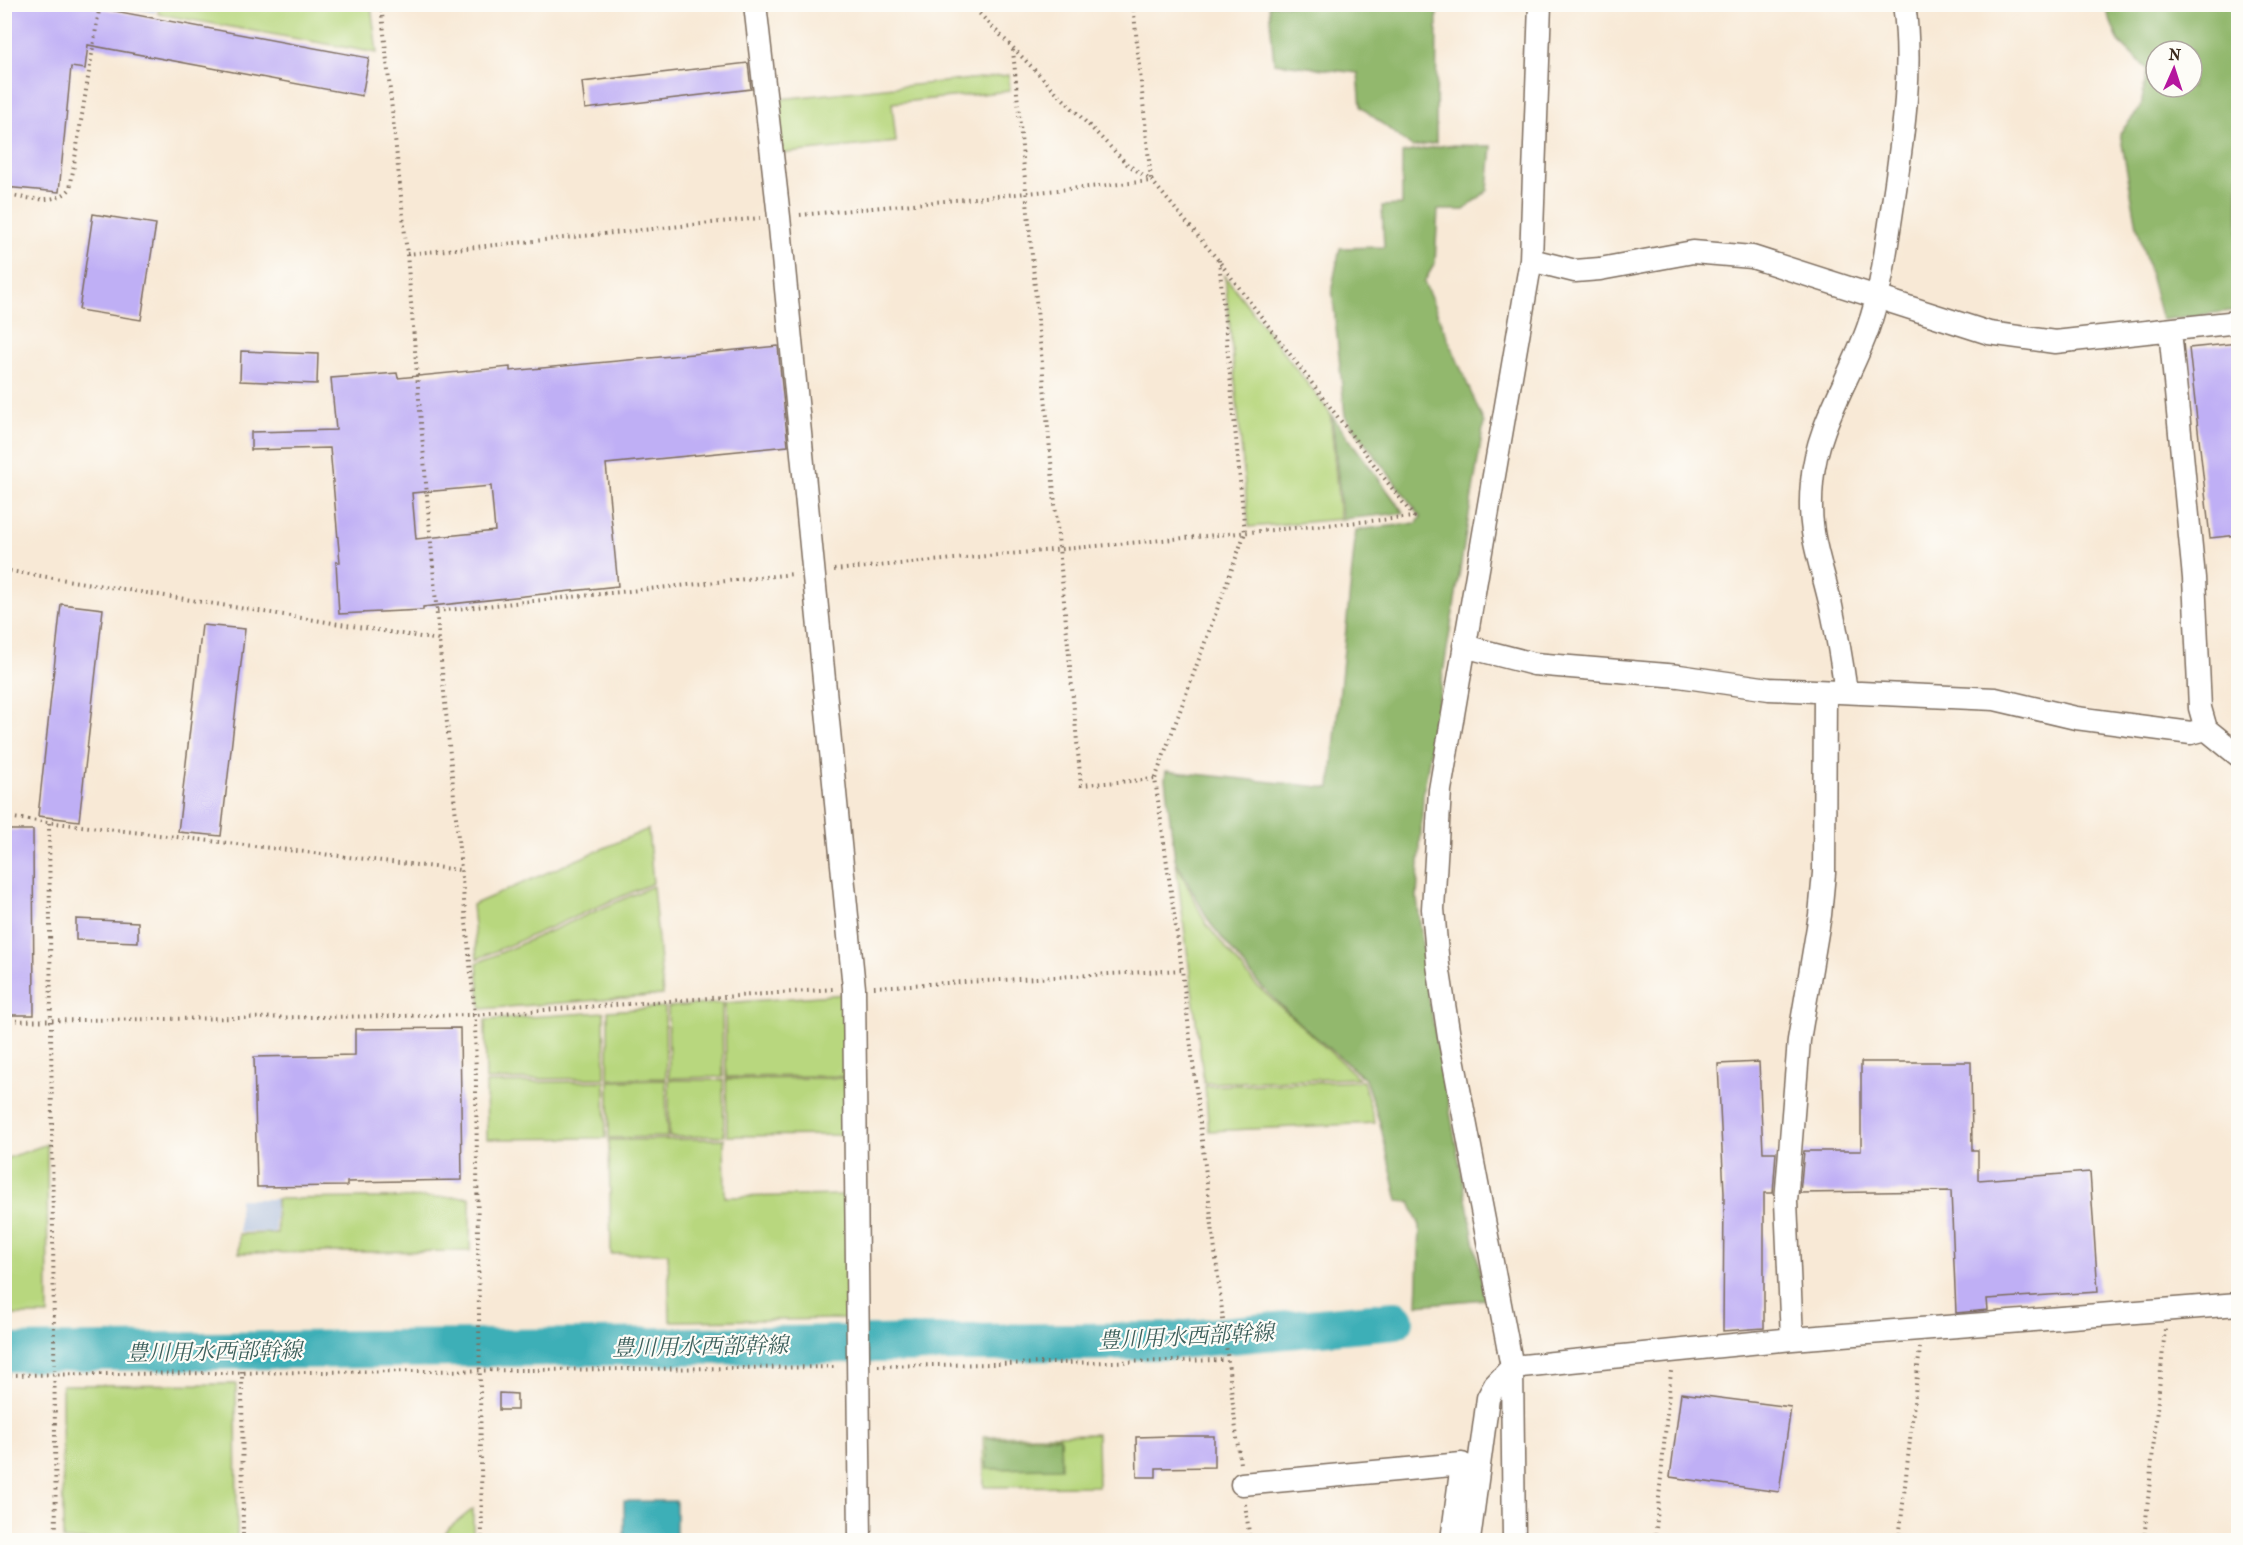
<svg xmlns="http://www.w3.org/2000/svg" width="2243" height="1545" viewBox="0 0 2243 1545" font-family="'IM FELL French Canon','Noto Serif JP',serif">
	<rect width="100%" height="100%" fill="#fdfcf7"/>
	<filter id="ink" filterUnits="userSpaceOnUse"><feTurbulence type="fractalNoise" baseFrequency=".0167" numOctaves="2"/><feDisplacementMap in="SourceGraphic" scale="12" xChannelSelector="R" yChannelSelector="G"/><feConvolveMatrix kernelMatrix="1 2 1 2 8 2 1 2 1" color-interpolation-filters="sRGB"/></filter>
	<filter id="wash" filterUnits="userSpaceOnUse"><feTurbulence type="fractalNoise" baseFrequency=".008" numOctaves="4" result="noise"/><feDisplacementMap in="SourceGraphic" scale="24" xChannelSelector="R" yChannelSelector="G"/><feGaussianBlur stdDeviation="1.35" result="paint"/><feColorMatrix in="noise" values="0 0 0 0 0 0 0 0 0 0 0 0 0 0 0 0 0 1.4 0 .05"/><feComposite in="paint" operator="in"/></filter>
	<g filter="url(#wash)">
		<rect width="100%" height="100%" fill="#f8e9d6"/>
		<path fill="#b6c5de" d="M110,5H157L155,13Z
			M239,1199H275V1232H239Z"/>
		<path fill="#b8d77e" stroke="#7a804e" stroke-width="1.5" d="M159,5H371L377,53L158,14Z
			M1009,75L1010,91L892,103L896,142L777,154L771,100Z
			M1225,276L1330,413L1340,519L1249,527Z
			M648,829L653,883L477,959L472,905Z
			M1176,863L1207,925L1255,984L1359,1078L1204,1083Z
			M653,886L663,995L481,1009L477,963Z
			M845,994L846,1076L726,1077L725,1003Z
			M722,1003L723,1077L669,1078L668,1007Z
			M665,1007L666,1078L608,1079V1011Z
			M604,1012L605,1078L486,1080L485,1020Z
			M846,1078L847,1135L727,1136L726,1079Z
			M666,1080L667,1137L609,1138V1081Z
			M669,1080H723L724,1136L669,1137Z
			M605,1081L606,1138L487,1139L486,1083Z
			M1363,1081L1375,1123L1209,1131L1205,1086Z
			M724,1139L725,1197L848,1195L850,1319L670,1321L668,1253L611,1254L609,1140Z
			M47,1144L48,1315H5V1159Z
			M470,1197V1251L239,1253V1234L277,1233L276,1199Z
			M236,1384L237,1540H63L62,1385Z
			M1097,1434L1098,1486L984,1487L983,1436Z
			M473,1509V1540H441L449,1528Z"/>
		<path fill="#92b86d" stroke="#667146" stroke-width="1.5" fill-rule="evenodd" d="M1269,5H1437L1436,143L1412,147L1361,107L1358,73L1274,63Z
			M2104,5H2238V310L2162,320L2137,226L2120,133L2141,107L2147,69L2119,42ZM2156,51H2192V87H2156Z
			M1447,145L1492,146L1488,190L1464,210H1438L1435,263L1424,282L1484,423L1423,796L1417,898L1429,999L1485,1299L1417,1305L1420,1226L1410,1202L1398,1201L1380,1123L1365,1079L1298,1022L1258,983L1210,923L1175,859L1165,779L1166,771L1330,788L1356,530L1417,523L1421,517L1345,416L1332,287L1340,248L1384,247L1382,206L1402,205V153Z
			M1332,416L1404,513L1342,519Z
			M1060,1437L1061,1468L987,1469L986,1438Z"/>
		<path fill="#3eafb7" stroke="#3c6c6a" stroke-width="1.5" d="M624,1501H676V1540H624Z"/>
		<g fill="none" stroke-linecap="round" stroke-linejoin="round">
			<path stroke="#3eafb7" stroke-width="38" d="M4,1353L1167,1341L1395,1320"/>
		</g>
		<g id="blocks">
			<path fill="#bfaff5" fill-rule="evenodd" d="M4,4H93V7L369,58L362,96L88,45L85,69L71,67L59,192L4,187Z
				M748,63L751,89L585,109L582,82Z
				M93,214L156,224L141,320L79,310Z
				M2238,343V535L2210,538L2189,348Z
				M778,346L788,446L606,464L618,586L423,607V610L339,614L336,562H340L330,448L251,450V432L336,430L331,378L397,373L398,378L510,367V371ZM491,486L495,531L416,539L412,493Z
				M241,351L318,354L317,384L240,381Z
				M61,604L103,609L79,821L38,816Z
				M202,625L245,629L221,836L178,832Z
				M4,830H33L34,1015H4Z
				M76,919L138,922V942L76,940Z
				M460,1028L462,1180L347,1182V1186L257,1187L254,1057L355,1055V1029Z
				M1759,1062L1763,1152H1776L1773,1193H1764V1328L1723,1331L1724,1193L1718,1064Z
				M1861,1062H1971L1972,1150H1978V1180L2090,1172L2098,1292L1987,1299L1988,1310L1956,1313L1951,1191L1800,1193L1804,1151H1861Z
				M499,1393L517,1394V1410H499Z
				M1681,1393L1791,1407L1779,1492L1670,1477Z
				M1171,1436H1214V1467L1156,1468V1477H1137L1136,1437Z"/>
		</g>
	</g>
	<g filter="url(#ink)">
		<use href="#blocks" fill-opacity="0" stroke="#7d6d5e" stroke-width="1.5"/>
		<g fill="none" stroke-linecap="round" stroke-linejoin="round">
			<defs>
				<path id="minor" d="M755,4L779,217L854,988L860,1540
					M1531,260L1575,271L1600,269L1693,252L1752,257L1989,333L2055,342L2238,322
					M2170,330L2194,578L2200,708L2206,729L2238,755
					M1464,646L1534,664L1679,676L1769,689L1995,699L2076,718L2191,733L2206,729
					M1846,692C1842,663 1837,634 1831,606C1820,558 1807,534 1812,482C1816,427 1850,379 1868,328C1881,292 1885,255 1891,217C1901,148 1914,74 1904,4
					M1792,1339L1786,1201L1799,1040L1820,915L1824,873L1825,693
					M1242,1484L1462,1464L1452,1540
					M1469,1540L1488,1398L1495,1385L1512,1367L1792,1339L2238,1304
					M1514,1540L1512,1367L1449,1037L1438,965L1433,909L1440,790L1531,260L1540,4"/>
			</defs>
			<use href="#minor" stroke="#7d6d5e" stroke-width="25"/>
			<path stroke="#7d6d5e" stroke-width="4" stroke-dasharray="1.5 4.5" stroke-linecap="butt" d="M381,4L407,254L439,640L475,1015L482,1540
				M1133,4L1151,180
				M1013,50L1081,785L1155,779
				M4,195C25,197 55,206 70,189L100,4
				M800,215L1151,181
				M407,254L760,218
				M1219,260L1245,533L1155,779L1182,970L1240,1464
				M4,570L439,640
				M834,570L1414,517L1218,260L1152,181L1127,164L970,4
				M437,611L794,574
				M4,817L460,870
				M49,823L56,1540
				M874,987L1182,970
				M4,1021L475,1015L834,989
				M878,1366L1226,1360
				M242,1371L243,1540
				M4,1375L838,1367
				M1245,1504L1250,1540
				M1655,1540L1671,1371
				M1899,1540L1920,1348
				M2144,1540L2165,1329"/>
			<use href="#minor" stroke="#fff" stroke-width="22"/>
		</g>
	</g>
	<g text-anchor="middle" stroke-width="4.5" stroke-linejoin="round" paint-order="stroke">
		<g font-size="22" font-style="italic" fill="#3c5f5b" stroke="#fdfcf7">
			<text transform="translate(1186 1336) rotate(-3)" y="8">豊川用水西部幹線</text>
			<text transform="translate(700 1346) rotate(-1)" y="8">豊川用水西部幹線</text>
			<text transform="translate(214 1351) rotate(-1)" y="8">豊川用水西部幹線</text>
		</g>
	</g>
	<rect width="2243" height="1545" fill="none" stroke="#fdfcf7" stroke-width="24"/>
	<g transform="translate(2174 69) rotate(3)"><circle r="28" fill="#fdfcf7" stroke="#afa8a0" stroke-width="1.5"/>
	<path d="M0-4.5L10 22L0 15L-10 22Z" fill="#b5179e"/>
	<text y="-9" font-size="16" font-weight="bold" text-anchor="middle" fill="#3b2a1e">N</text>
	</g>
</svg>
